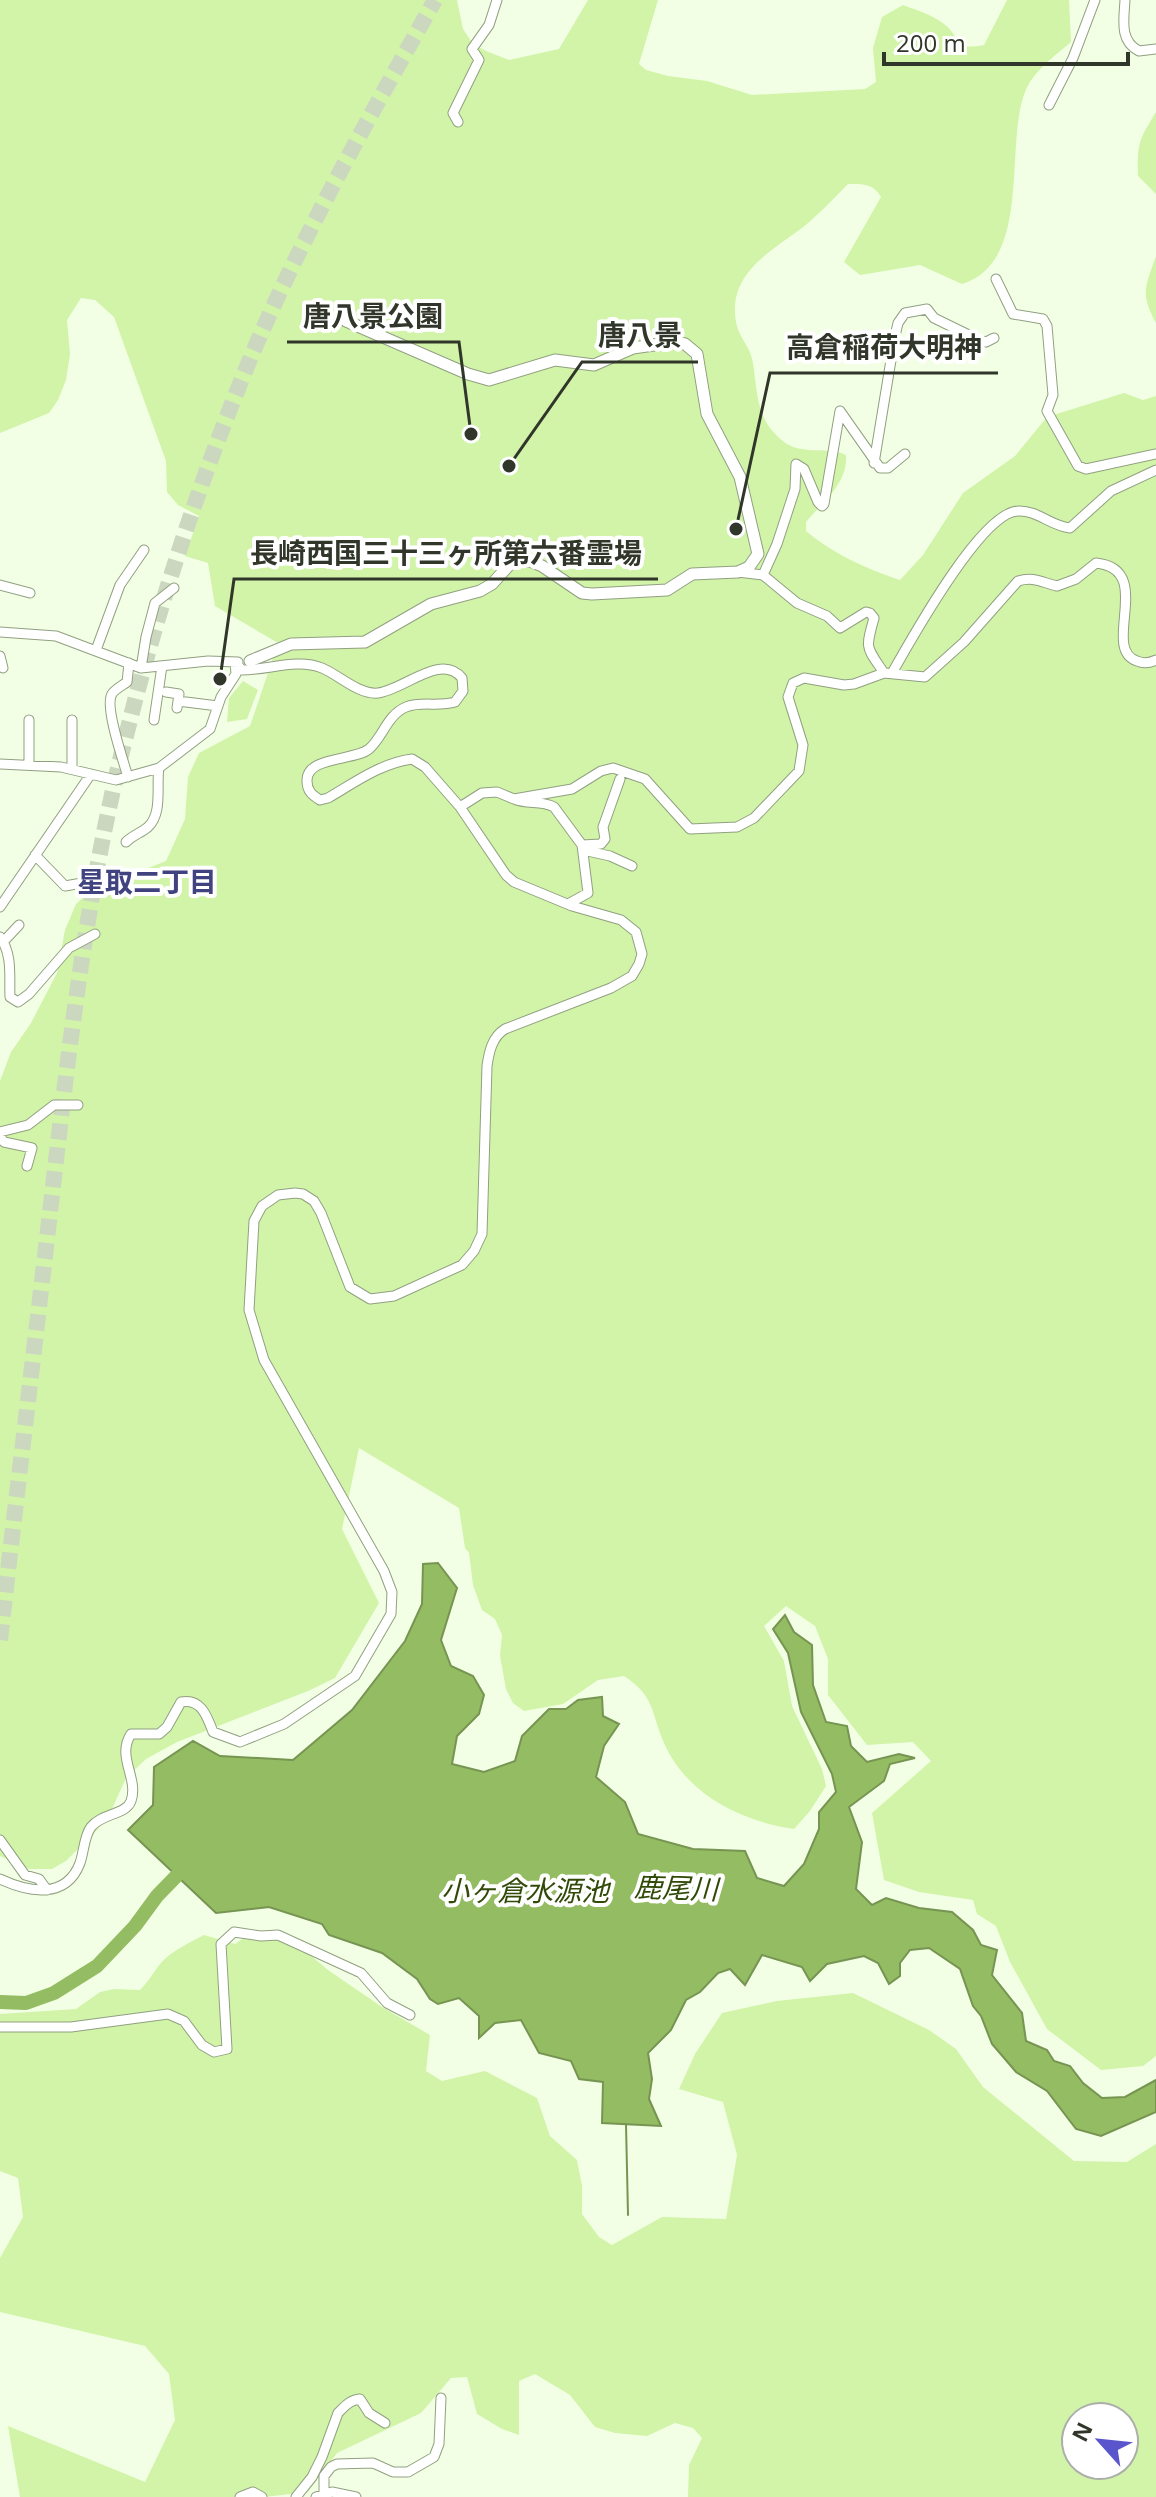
<svg xmlns="http://www.w3.org/2000/svg" width="1156" height="2497" viewBox="0 0 1156 2497" font-family="'Open Sans','Noto Sans JP',sans-serif">
	<rect width="100%" height="100%" fill="#f2ffe4"/>
	<path fill="#d1f4a9" fill-rule="evenodd" d="M0,0H457L463,29L473,44L486,51L509,60L559,49L588,0H658L639,64L646,70L668,76L707,81L752,95L865,89L876,82L873,48L882,17L903,5C916,10 933,15 944,24C964,39 949,51 984,45L1007,0H1069L1071,42C1055,56 1033,71 1025,92C1004,145 1033,262 962,284L920,265L860,275L844,262L881,197C873,183 862,184 848,184C835,197 822,211 808,223C778,248 733,267 735,313C736,338 750,343 753,363C758,397 756,422 787,444C805,455 828,446 846,455C848,484 823,501 806,522V531C833,554 867,569 900,580L923,555L963,493L1015,456L1047,417L1124,393L1143,400L1156,396V2056L1143,2066L1101,2070L1047,2029L1010,1962L996,1926L977,1914L973,1900L919,1892L884,1880L872,1813L931,1761L913,1742L867,1745L828,1695V1659L815,1626L786,1606L764,1626L784,1661L792,1706L822,1769L826,1786L810,1811L794,1829C741,1821 687,1795 664,1743C651,1713 655,1696 624,1676L598,1680L563,1704L524,1711L513,1703L506,1689L500,1656L502,1635L495,1619L482,1610L473,1585L469,1553L465,1548L459,1508L359,1448L342,1529L379,1603L335,1678L308,1691L177,1742L146,1759L126,1778L107,1820L66,1861L52,1869H29L0,1856V1081L11,1052L31,1023L57,973L65,930L76,904L90,891L166,861L185,819L188,777L199,753L250,726L278,643L215,606L208,563L185,556L199,516L178,505L167,492L166,461L114,317L95,300L81,298L67,320L70,354L66,380L58,400L49,413L0,433Z
		M1156,112V194L1138,176C1137,143 1139,140 1156,112Z
		M1156,256V323C1140,293 1145,288 1156,256Z
		M243,681L258,690L247,719L227,722L229,698Z
		M250,1934L297,1944L328,1970L382,2007L430,2035L426,2071L442,2081L485,2071L537,2098L550,2136L577,2160L582,2186V2214L599,2237L612,2245L662,2217L726,2219L737,2155L723,2102L679,2089L695,2054L722,2013L777,2001L853,1993L929,2030L956,2049L983,2087L1074,2161L1127,2162L1156,2144V2497H688L689,2465L702,2438L693,2428L675,2423L647,2436L615,2433L595,2427L570,2395L535,2374L519,2381V2435L502,2429L477,2414L467,2377L451,2378L421,2413L337,2453L308,2492L264,2497H20L8,2426L145,2482L175,2420L169,2374L145,2346L0,2312V2258L23,2217L18,2178L0,2171V2014L76,2009L100,1992L114,1989L140,1990C148,1982 153,1973 160,1964C171,1951 189,1943 204,1935L235,1944ZM1076,2417H1124V2465H1076Z"/>
	<path fill="#94bc63" stroke="#769452" stroke-width="2" d="M438,1563L457,1588L441,1640L451,1666L473,1676L484,1695L479,1714L457,1736L452,1764L484,1772L515,1761L522,1736L549,1709H566L578,1700L602,1697L603,1716L619,1724L604,1746L596,1777L625,1802L638,1834L693,1849L745,1851L757,1878L784,1886L804,1864L819,1829V1812L836,1792L832,1774L801,1712L788,1653L773,1629L785,1615L794,1632L812,1645L813,1685L826,1722L847,1726L851,1746L867,1762L899,1754L915,1758L890,1764L884,1781L849,1807L862,1842L856,1889L872,1905L886,1898L919,1908L952,1912L973,1930L981,1945L997,1950L992,1975L1022,2013L1026,2041L1047,2050L1054,2061L1070,2066L1083,2083L1102,2098L1125,2097L1156,2080V2112L1101,2136L1076,2129L1047,2091L1016,2072L992,2044L981,2016L973,2006L960,1969L929,1948L910,1950L900,1963V1976L889,1984L878,1963L864,1956L827,1964L810,1981L802,1967L762,1955L745,1985L730,1969L718,1973L700,1992L686,2000L671,2030L648,2053L652,2079L649,2099L661,2126L602,2123L603,2082L579,2079L571,2061L539,2053L521,2020L495,2023L479,2038V2016L459,1998L438,2004L430,1999L417,1979L382,1953L329,1935L322,1924L269,1907L216,1913L128,1830L153,1805L154,1767L193,1741L220,1756L293,1760L352,1710L405,1641L422,1604L423,1564Z"/>
	<g fill="none" stroke-linecap="round" stroke-linejoin="round">
		<path stroke="#769452" stroke-width="2" d="M626,2124L628,2215"/>
		<path stroke="#94bc63" stroke-width="14" d="M0,2002L26,2003L54,1993L97,1966L135,1926L157,1896L190,1862"/>
		<path stroke="#cbd7bf" stroke-width="16" stroke-dasharray="16 8" stroke-linecap="butt" d="M0,1640C17,1492 35,1344 52,1195C70,1039 88,881 128,728C160,600 202,474 253,352C305,231 370,115 435,0"/>
		<defs>
			<path id="minor" d="M1125,0C1124,19 1119,41 1139,51L1156,49
				M1049,105L1073,58L1095,0
				M458,122L453,113L479,60L472,49L489,25L497,0
				M996,279L1013,314L1043,319L1047,326L1053,395L1047,411L1078,466L1086,469L1156,454
				M840,411L880,468H888L905,454
				M874,463L895,336L898,323L905,313L927,309L934,318L979,340L986,342L994,338
				M738,572L763,575L797,603L827,616L840,628L866,612L870,613L874,618C865,650 866,646 884,673
				M763,575L777,544L795,489L796,464L804,469L818,502L822,506L824,504L840,411
				M0,585L30,593
				M0,632L56,636L141,668L208,661L238,662
				M96,650L120,585L144,550
				M0,656L3,668
				M235,662L242,670C269,670 297,658 322,668C339,675 359,695 378,693C404,690 441,652 462,678L463,691L455,702C439,707 421,701 406,707C387,715 383,737 369,749C355,761 306,756 307,781C307,791 312,795 320,800L328,798C354,783 381,763 412,759L425,767L460,807L482,793L497,792L514,799L572,789L601,771L613,768L645,779L690,829L737,827L754,818L799,771L803,745L788,697L793,683L804,678L844,685L854,684L884,673L925,677L964,642L1018,581C1034,576 1043,583 1057,586L1076,579L1096,563C1156,569 1100,649 1137,661C1144,664 1150,663 1156,660
				M141,668L146,637L155,603L174,588
				M892,673C911,640 981,512 1018,511C1037,510 1051,526 1070,528L1111,491L1156,470
				M166,692L179,694L177,708
				M178,701L218,706
				M72,720V769
				M154,720L162,666
				M0,764L61,767L116,780L159,768L210,729L221,697L236,674L235,662
				M29,765V720
				M128,777C124,763 104,706 112,694C114,690 123,685 127,682L129,663
				M514,799C527,805 541,800 554,807L582,845L588,893L568,904
				M126,842C133,835 141,833 148,827C163,813 156,785 159,768
				M582,845L601,844L605,839L603,827L620,779
				M583,850L610,856L632,866
				M35,855L65,886L93,881
				M0,907L91,774
				M0,937C13,955 9,977 10,997L18,1002L29,994L69,948L95,934
				M4,941L19,925
				M0,1132L28,1125L54,1105H78
				M0,1137L4,1142L32,1148L27,1166
				M0,1840L25,1875L39,1879L47,1890
				M0,1879C28,1892 66,1900 80,1863C84,1852 84,1836 91,1827C102,1813 126,1815 131,1801C139,1778 116,1757 131,1734H159L167,1727L181,1702C201,1698 207,1716 213,1732L240,1742L284,1724L355,1676L391,1614L392,1592L384,1571L264,1360L249,1310L254,1221L262,1206L278,1195L295,1193L303,1194L314,1201L321,1213L350,1287L370,1299L394,1296L462,1265L474,1251L482,1234L487,1066C489,1052 492,1037 505,1029L611,988L632,976L639,964L642,954L636,932L621,920L572,906L514,882L506,875L460,807
				M0,2027H71L168,2014L184,2021L202,2045L214,2052L227,2049L221,1944L234,1932L261,1936L278,1935L361,1973L387,2003L410,2015
				M324,2493V2476L331,2467L337,2464L373,2463L393,2472H408L434,2457L439,2444L441,2398
				M240,2497L253,2492L262,2497
				M296,2497L312,2477L322,2457L338,2413C345,2406 350,2400 360,2399L369,2413L385,2423
				M316,2497L332,2492L356,2497"/>
			<path id="tertiary" d="M250,661L291,644L365,642L431,604L480,591L492,584L510,564L518,561H530L542,566L582,593L592,594L667,590L692,574L738,572L749,567L758,554L740,477L707,414L697,354L685,344L674,342L633,348L594,365L555,360L489,380L468,374L346,321"/>
		</defs>
		<use href="#minor" stroke="#91a080" stroke-width="11"/>
		<use href="#tertiary" stroke="#91a080" stroke-width="13"/>
		<use href="#minor" stroke="#fff" stroke-width="9"/>
		<use href="#tertiary" stroke="#fff" stroke-width="11"/>
	</g>
	<g text-anchor="middle" stroke-width="8" stroke-linejoin="round" paint-order="stroke">
		<g font-size="28" font-weight="bold" fill="#414380" stroke="#fff">
			<text x="147" y="892">星取二丁目</text>
		</g>
		<g font-size="28" font-style="italic" fill="#324a08" stroke="#fff">
			<text transform="translate(676 1888) rotate(2)" y="10">鹿尾川</text>
			<text x="525" y="1901">小ヶ倉水源池</text>
		</g>
	</g>
	<path fill="none" stroke="#303629" stroke-width="3" d="M471 434L459 342H287M509 466L582 362H698M736 529L770 373H998M220 679L234 579H658"/>
	<g fill="#303629" stroke="#fff" stroke-width="3">
		<circle cx="471" cy="434" r="8"/>
		<circle cx="509" cy="466" r="8"/>
		<circle cx="736" cy="529" r="8"/>
		<circle cx="220" cy="679" r="8"/>
	</g>
	<g font-size="28" text-anchor="middle" font-weight="bold" fill="#303629" stroke="#fff" stroke-width="8" stroke-linejoin="round" paint-order="stroke">
		<text x="373" y="326">唐八景公園</text>
		<text x="640" y="345">唐八景</text>
		<text x="884" y="357">高倉稲荷大明神</text>
		<text x="446" y="563">長崎西国三十三ヶ所第六番霊場</text>
	</g>
	<g transform="translate(1100 2441) rotate(297)"><circle r="38" fill="#ffffff" stroke="#acafa9" stroke-width="2"/>
	<path d="M0-6L14 30L0 20L-14 30Z" fill="#5955cd"/>
	<text y="-12" font-size="22" font-weight="bold" text-anchor="middle" fill="#303629">N</text>
	</g>
	<path d="M884 52v12h244v-12" fill="none" stroke="#303629" stroke-width="4"/>
	<text x="896" y="52" font-size="24" fill="#303629" stroke="#ffffff" stroke-width="6" paint-order="stroke">200 m</text>
</svg>
